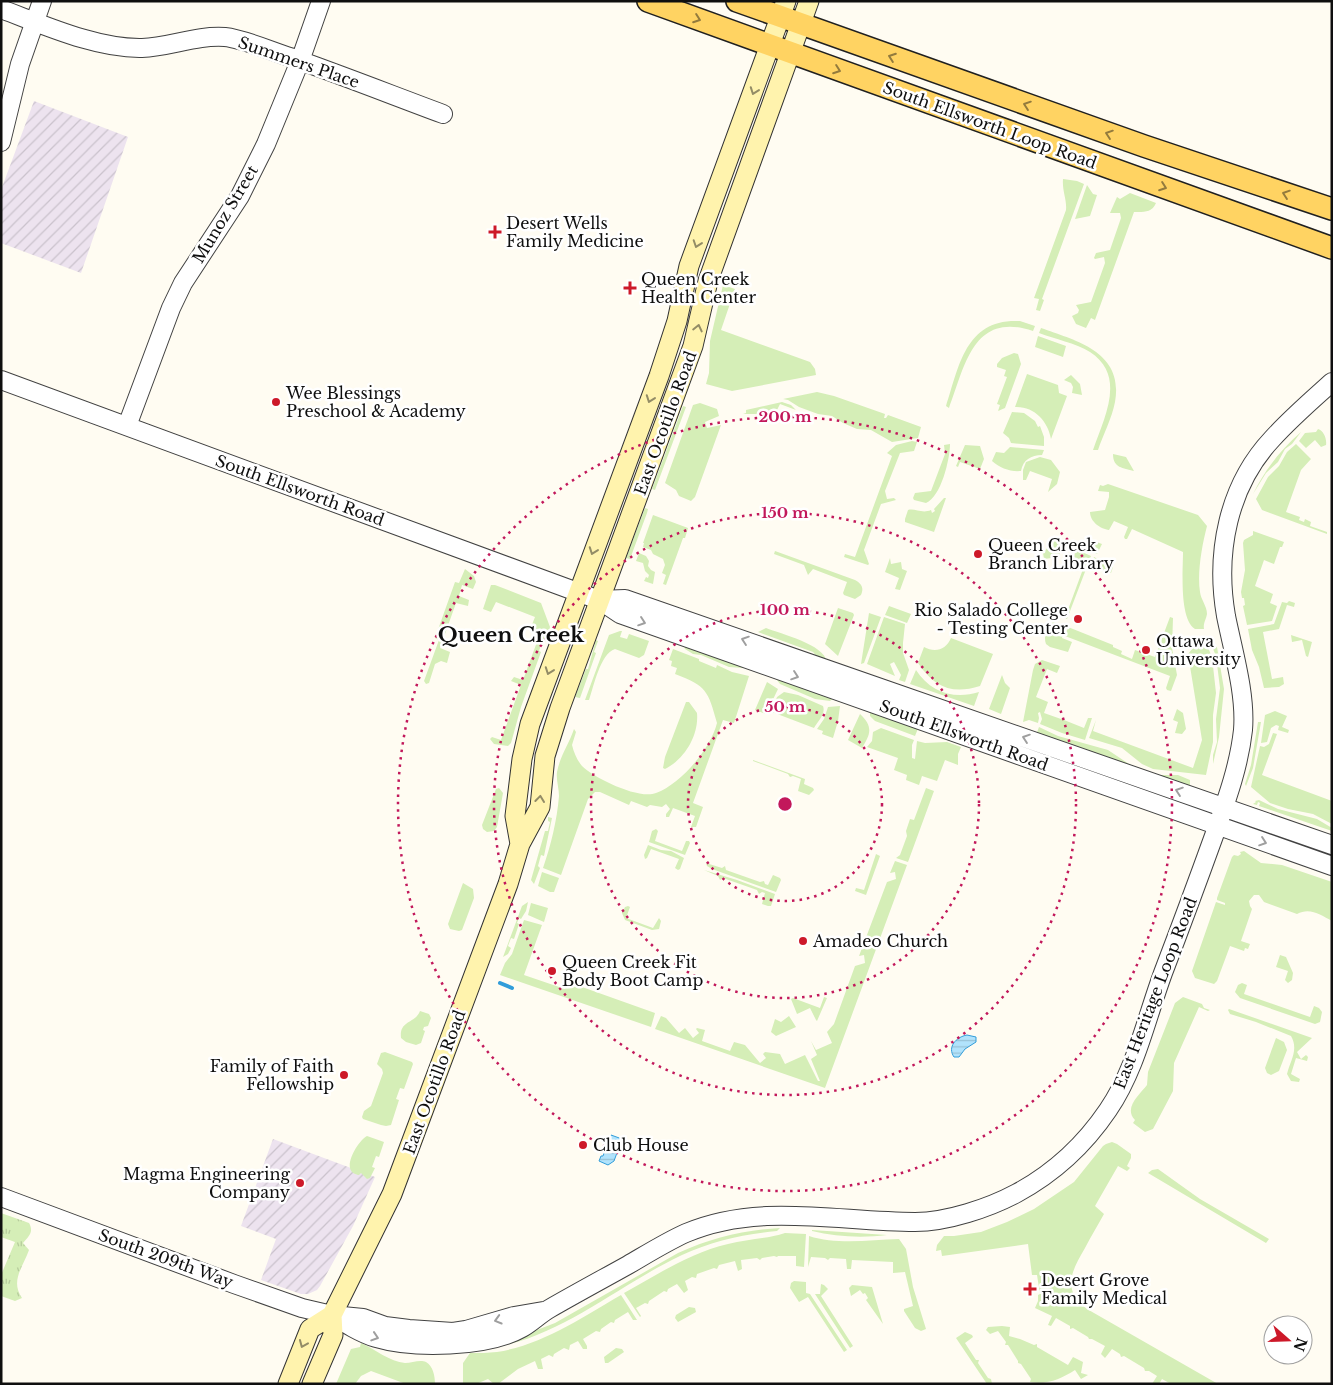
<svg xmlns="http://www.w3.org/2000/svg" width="1333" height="1385" viewBox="0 0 1333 1385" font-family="'Libre Baskerville',serif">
	<defs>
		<pattern id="industrial-furrows" width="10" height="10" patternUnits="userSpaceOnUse" patternTransform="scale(1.25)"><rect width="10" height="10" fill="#ede3ef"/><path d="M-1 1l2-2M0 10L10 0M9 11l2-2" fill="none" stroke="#cac2cc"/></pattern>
		<pattern id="park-tufts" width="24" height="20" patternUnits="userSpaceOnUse" patternTransform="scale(1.25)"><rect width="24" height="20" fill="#d5eeb7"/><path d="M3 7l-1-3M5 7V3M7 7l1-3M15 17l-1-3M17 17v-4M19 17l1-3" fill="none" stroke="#b6cb9c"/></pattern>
		<pattern id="water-rules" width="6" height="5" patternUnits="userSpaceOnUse" patternTransform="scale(1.25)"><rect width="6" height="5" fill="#b1e3fc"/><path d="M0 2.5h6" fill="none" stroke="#97c2d7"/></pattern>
	</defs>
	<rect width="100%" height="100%" fill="#fffcf2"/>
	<path fill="url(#industrial-furrows)" d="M34,101L128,137L81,273L1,243V190Z
		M273,1139L375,1177L353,1226L320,1286L317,1290L308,1294H301L261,1280L276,1239L241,1226Z"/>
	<path fill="#d5eeb7" d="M1063,179L1077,181L1084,184L1042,299L1044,300L1040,311L1036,310L1039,299L1034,298L1066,210C1067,199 1062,191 1063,179Z
		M1087,185L1093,194L1097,195L1090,216L1075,219Z
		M1130,193L1156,203C1152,213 1143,212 1134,212L1095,320L1091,318L1086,328L1076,324L1072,316L1078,313L1079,310L1076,305L1091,302L1105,263L1104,257L1095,259L1094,258L1096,253L1110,250L1121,218L1120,213H1110L1117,197L1120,199Z
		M723,285L735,289L721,330L810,362L815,369L816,375L732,391L706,384L709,373L710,341Z
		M1011,321H1020L1035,326L1033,331C973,311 965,366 949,408L946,406C958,370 964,324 1011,321Z
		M1041,328C1077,341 1124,352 1115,402C1112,418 1103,435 1098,450H1093C1104,418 1127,376 1090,352C1075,343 1055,339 1039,333Z
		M1038,336L1066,346L1063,357L1035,347Z
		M1014,353L1018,354L1021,364L1005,408L998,411L1000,405L997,404L1007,377L1004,376L1006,370L997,367V364L1002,358Z
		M1027,374L1058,385L1059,393L1067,396L1051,439C1048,421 1034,406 1015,407Z
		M1071,375L1080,384L1082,395L1072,393L1073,387L1071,383L1064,380Z
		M817,392L834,396L885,414L884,418H886L888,415L921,427L918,438L892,442L871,430L857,429L843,423L832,416L818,414L799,407L788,400L783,399Z
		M782,402L791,405L796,410L780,404L775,414H743L746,413V410Z
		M700,403L717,409L719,416L705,422L707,428L721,425L695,497L691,501L679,496L676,490L665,483L693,405Z
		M683,406L686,407L655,490L652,489Z
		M1012,412L1024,413L1035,421L1038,427L1040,426L1044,437V446L1011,443L1009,438L1003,433Z
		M1318,429C1324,431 1327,439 1326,445L1321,447L1315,440L1306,448L1299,441L1305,433L1316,432Z
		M1301,432L1292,444L1285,449L1278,462L1266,473L1253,494C1265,470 1281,449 1301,432Z
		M912,441L917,442L914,451L900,453L885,491L887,499L894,498L896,500L881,504L864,550L869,564L868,565L844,557L845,554L855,557L892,456L887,453L896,445Z
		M950,444C950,459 941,497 926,503L914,500L913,498L915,493L931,491L945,454L944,445Z
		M1296,444L1311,459L1301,470L1286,512L1300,517L1299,520L1304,522L1305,519L1311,522L1310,526L1327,532V534L1262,510L1256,499L1268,477L1279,466L1287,452Z
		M965,445L980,446L984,459L980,469L960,462L958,467L956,466Z
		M1010,447L1044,450L1042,455C1031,455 1023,460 1021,471C1010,472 1000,468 992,461L996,452L1004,453Z
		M1113,454L1126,457L1134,471C1123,468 1113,468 1113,454Z
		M1040,457L1051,460L1060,472L1057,484L1048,492L1052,479L1030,471L1026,480H1023V470L1026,462Z
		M1108,484L1198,515L1207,526C1202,545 1197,573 1200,592C1201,600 1207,606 1207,614C1206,620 1203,623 1204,629H1195C1179,619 1183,570 1183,552L1132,529L1127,539H1125L1124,537L1128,527L1114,521L1109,530C1101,529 1090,522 1090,512L1105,510L1109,497V492L1098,491L1100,485L1103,486Z
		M944,498H946L934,532L905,522V519L908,510C915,508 922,514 931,510L932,513L935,511L934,509Z
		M645,508L648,509L647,513L630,559L626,558Z
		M653,515L688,528L685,538H683L666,585L663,584L666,575L662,573L665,565L663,559L653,554L651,550L643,547L644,543H643Z
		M1253,531L1284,542L1282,547H1280L1274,564L1264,560L1255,586L1273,594L1270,603L1277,606L1272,621L1247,625L1243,606L1245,605L1244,598H1242L1241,592L1245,570L1243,543L1244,540L1253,535Z
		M1052,537L1063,543L1059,557L1044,559L1043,553L1049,546Z
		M1091,540L1102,544L1097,554L1078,545L1080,542Z
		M1076,549L1091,556L1067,619L1054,611V609L1069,607L1086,561L1072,563Z
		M775,551L855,580C862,584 864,588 861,595L855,599L844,595L843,593L847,582L813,569L808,575L804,565L774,554Z
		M639,553L646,556L649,561L648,566L651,570L655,572L653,584L644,581L646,577L648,578L649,575L645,571L643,563L636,561Z
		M1094,557L1113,567L1111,573L1090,566Z
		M890,558L891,564L901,562L902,569L907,571L900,590L895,589L899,578L885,572Z
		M465,569L474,576L476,582L473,589L462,585L459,596L469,600L468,606L456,603L440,648L450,652L447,663L441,661L435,664L429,683L426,684L424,681L439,640L435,638L455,582L459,583Z
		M491,585H495L541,603L550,627L545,643L542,642L539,651L541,652L521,707L511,743L508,746L494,744L490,739L492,737L501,740L521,685L511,681L514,677L523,680L541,631L531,627L535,617L496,602L491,612L483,609Z
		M1289,601L1295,603L1294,607L1287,605L1279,629L1263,632L1272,679L1283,677L1284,684L1279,687L1264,688L1259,667L1252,650L1248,629L1274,624L1282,602L1287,603Z
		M889,606L911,614L907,623L885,615Z
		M838,608L853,613L854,615L838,656L825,644Z
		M869,613L881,617L864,663L861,664Z
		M884,617L905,624L903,643V653L909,670L905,682L899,680L901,675L894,662L890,664L895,676L867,664Z
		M1170,617L1173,618L1172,648L1177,675L1171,691L1167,690L1166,688L1170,676L1065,636L1068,627L1113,645V647L1122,651L1121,654L1132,659L1135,650L1155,657Z
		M1053,622L1065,627L1062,638L1072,642L1068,652L1050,647L1046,644C1043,636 1047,627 1053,622Z
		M766,628C781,634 824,644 827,662L819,659L813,652L758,632Z
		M620,631H622L620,637L627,639L629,634L649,641L644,655L639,658L615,649C600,654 594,686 589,700H585L609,635Z
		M1291,635L1312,642L1308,657L1306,656L1302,640L1292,642Z
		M951,638L993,654L980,686C952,695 934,687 918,663L924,647C935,653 946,650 951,638Z
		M596,640L598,641L594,652L596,653L580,698L575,697L586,669H588Z
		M1211,644L1217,647L1224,689L1219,737L1213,764V755L1217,742L1216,719L1220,688L1216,656Z
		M1207,645L1212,657L1216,693L1213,715V742L1206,775L1153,769L1142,764L1122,748L1089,738L1096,720L1093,731L1193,768L1202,740L1188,654L1193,648Z
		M684,646L745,666L743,668L729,667L701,655L693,654L685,649Z
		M673,649L699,659V661L716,668L717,665L732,672L749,676L734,723L723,720L693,803L703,807L696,827H691L695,816L673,808L669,817H666V814L670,809L666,804L662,807L650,805L647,807L631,801L629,805L600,792H595L588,799L561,875L543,868C551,845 557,820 559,796C559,788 556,780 557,772C560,756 569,744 574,729L576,732L572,745C574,753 577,760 582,766C594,778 639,800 656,793C681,784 711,748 717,723C708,691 707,686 675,674L677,668L671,666L672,661L669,660Z
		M1042,660L1060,666L1057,673L1047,669L1036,697L1048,702L1044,713L1061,719L1063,718L1064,720L1084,728L1088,718H1092L1085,740L1062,733L1040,724L1042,719L1040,712L1038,713L1039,718L1038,723L1029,720L1023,722L1033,670L1035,664Z
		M916,670C930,692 954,700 979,692L974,706L910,684Z
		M1002,675L1005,683L1010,688L1001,714L989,709Z
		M778,677L835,697L830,701L815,699L780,684L777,680Z
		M767,682L778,689L766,714L755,710Z
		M784,692L798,695L823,706C826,714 818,721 814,728L772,712L777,697Z
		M686,702H689L697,713C699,735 685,759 665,769L663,768L665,757Z
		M840,706L838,721L833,738L822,734L823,731L817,729L824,719L828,707Z
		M870,709L919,726L915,736L875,721L870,716Z
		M1177,709L1183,713L1186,729L1182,734L1175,733L1178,722L1173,720Z
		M1275,711L1287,716L1282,727L1289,730L1288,733L1278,730L1279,726L1276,725L1271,728L1267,742L1261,743L1265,715Z
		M860,714C874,727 870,735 862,748L848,740Z
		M1258,722H1261L1253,768L1246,786L1245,784L1251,765Z
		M1039,727L1058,736L1108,750L1129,764L1145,772L1155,775H1178L1190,780V789L1036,735Z
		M881,728L914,740L912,745V758L915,759L917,741L925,743L947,742L961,747L958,754V765L945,760L937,781L922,776L919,785L906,780L907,775L894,770L898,758L867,747L872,741L873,732Z
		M1273,733L1277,734L1262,775L1332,801V824L1313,814L1288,809L1270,803L1251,787L1260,746L1264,747L1269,744Z
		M753,760L805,779L804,784L813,788L814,790L809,795L798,791L801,779L793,776L790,777L788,774L753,761Z
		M499,788L503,793L497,827L494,831L487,832L483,829L482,825L496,789Z
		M926,788L934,791L908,862L896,858L900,855L907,836L906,831L910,819L914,820Z
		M1259,800L1278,809L1317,819L1332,828V831L1259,806L1260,803L1258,802L1257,805L1253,804L1256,802L1255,801Z
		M548,817L552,818L544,856L541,855L538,866L540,868L534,884L531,880L545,831H548L550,822L548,821Z
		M656,829L658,831L655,841L682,851L686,841H689L690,843L685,855L649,842L652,831Z
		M648,845L661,850L671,851L684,858L680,869L678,870L675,868L679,859L651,849L647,858L645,859L644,855Z
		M1244,851L1261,863L1282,865L1332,882V921C1321,915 1310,907 1297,914L1264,902L1259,895H1254L1249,901L1250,906L1252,909L1241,941L1250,944L1248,949L1245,948L1244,951L1230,946L1217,981L1214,984L1195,978L1192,971L1216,902L1225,905V903L1217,900V898L1232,857L1234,855L1238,856L1241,854L1240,852Z
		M876,854L880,856L866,895L855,891L856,888L864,890Z
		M895,861L907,865L825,1088L655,1029L661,1016L666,1018L679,1033L685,1028L693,1038L699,1033L696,1029L697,1028L705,1030L702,1041L730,1051L734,1042L745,1045L760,1063L766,1058L763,1054L765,1052L780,1054L785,1064L805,1055L818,1081H820L811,1059L817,1055L811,1041L816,1050L832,1043L827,1032L834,1024L855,966L865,963L864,955L859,956L887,882L896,879L895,872L890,873Z
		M706,863L722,868L725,866L726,870L760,882L764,881L765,884L768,885L773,875L780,878L781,880L776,892L712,869L707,866Z
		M704,870L737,880L775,894L771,906H768L762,904L765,893L762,892L759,894L757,890L723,878L720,880L718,876Z
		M542,872L559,878L554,892H550L538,886Z
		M463,883L473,889L474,898L462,930L459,931L450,929L448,924Z
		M528,902L526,911L521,919L519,918L517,923L519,924L514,939L511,938L508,946L511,948L508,954L503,957L522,906Z
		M531,903L548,908L544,922L528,915Z
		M628,906L630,907L626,918L653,928L659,918L661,921L659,929L652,930L625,920L622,913L625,907Z
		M524,920L542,925L524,975L565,989L568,982L655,1013L651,1027L500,975L505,963L512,954Z
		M1280,955L1286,957L1293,973L1292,980L1288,983L1285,980L1288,971L1276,967Z
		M1242,983L1247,985L1244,994L1310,1017L1314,1006L1319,1008L1322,1012L1320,1022L1315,1024L1240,998L1235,992L1238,985Z
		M824,997L827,998L817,1021L816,1020L810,1008L797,1014L791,999L793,998L820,1008Z
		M1183,997L1202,1004L1204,1008L1210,1010L1208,1011L1199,1007L1174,1063L1173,1091L1153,1129L1145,1132L1133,1123L1135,1120C1123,1108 1140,1094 1147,1085L1148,1072L1175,1003Z
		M1229,1009L1312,1038L1297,1052L1301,1059L1306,1055L1308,1057L1307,1061L1296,1058L1291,1074L1300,1079L1299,1082L1291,1081L1287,1074C1290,1061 1299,1050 1291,1036L1256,1022L1230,1014L1228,1010Z
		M420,1011L429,1014L431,1018L428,1026L424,1027L423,1030L425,1031L421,1043L416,1045L406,1042L401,1038C399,1020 415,1024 420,1011Z
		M789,1016L796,1027L776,1036L771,1032L775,1019L781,1022Z
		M1276,1038L1284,1042L1287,1050L1279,1071L1271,1075L1267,1073L1265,1068Z
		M385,1052L412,1062L413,1064L404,1089L400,1088L396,1099L399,1100L391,1125L386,1126L381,1125L363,1119L362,1117L364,1111L371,1106L383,1073L382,1069L377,1064L381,1053Z
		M367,1136L384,1142L379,1157L376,1156L372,1167L375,1168L370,1178L367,1179L361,1173L359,1175C357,1175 353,1173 352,1172C344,1164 359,1140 367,1136Z
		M1112,1142L1117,1144L1131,1154V1158L1127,1166L1130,1168L1127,1171L1118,1166L1095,1206L1104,1214C1098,1225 1091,1236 1085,1248C1072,1270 1061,1290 1087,1309L1218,1384H1171L1162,1379L1159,1384H1152L1157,1376L1149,1371H1145L1144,1368L1124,1356L1121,1357L1120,1354L1112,1349L1105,1358L1101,1354L1105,1346L1092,1339H1089L1088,1337L1073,1328L1070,1329V1326L1056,1318L1051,1326L1048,1325L1052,1316L1035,1308L1038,1301V1295L1040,1294L1037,1275H1032L1028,1244L942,1256L941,1250L936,1251L937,1245L944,1236H954L981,1232L1007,1222L1034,1209L1074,1182L1103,1146L1106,1144Z
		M1158,1169L1200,1199L1269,1239L1266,1243L1148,1173L1152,1170Z
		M780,1228L777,1231C744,1234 712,1241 682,1255C618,1285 562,1337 491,1348L555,1323L678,1253C711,1238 744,1230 780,1228Z
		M812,1230L887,1235C863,1238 836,1237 812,1231Z
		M785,1233L806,1234L804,1267L796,1266V1256H778L777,1257L774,1256L762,1258L760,1260L757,1258L741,1260L742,1269L738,1271L735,1261L719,1265L717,1269L714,1268L697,1274L696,1278L692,1277L685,1281L688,1290L684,1293L677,1284L668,1289L667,1292L664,1291L649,1301L648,1304L645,1303L636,1308L641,1316L640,1317L624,1293C658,1274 690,1253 728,1244C747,1239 767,1239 785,1233Z
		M809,1236C837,1245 870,1240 899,1239L906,1249L913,1287L926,1329L921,1331L915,1328L904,1311V1309L913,1306L905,1272L893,1273V1262L852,1260L851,1269H847L846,1259L830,1258L828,1260L825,1258L811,1257L808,1267Z
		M794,1281L806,1282V1293L810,1294L847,1350L844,1352L808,1297L799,1302L790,1288L791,1283Z
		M821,1284L824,1285L828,1289L821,1296L853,1346L850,1348L815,1294H820Z
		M852,1285L872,1287L883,1324L866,1300L868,1298L865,1293L863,1294L860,1290L851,1296L849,1288Z
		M621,1295L637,1320H633L628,1312L615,1320L614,1323L611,1322L601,1329L600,1332L596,1331L583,1339L587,1346V1349H583L578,1341L570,1345L569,1350L564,1348L554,1354L553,1357L549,1355L541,1359L543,1369H538L535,1361L518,1369L498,1384H494L488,1379L476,1384H463V1363L470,1353C479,1353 488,1353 497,1352C542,1345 583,1317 621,1295Z
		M689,1307L695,1308L696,1312L678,1322L675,1318L676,1315Z
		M1002,1326L1010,1327L1009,1336L1020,1339L1034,1345L1037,1344V1347L1068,1365L1073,1357L1083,1362L1081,1373L1088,1375L1081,1379L1075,1370C1061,1379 1047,1385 1030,1382L1031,1379L1021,1364L1018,1363V1361L1008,1345H1005L1006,1342L998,1331L990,1334L986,1330L988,1327Z
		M965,1332L972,1335L973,1337L965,1343L976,1360H979L978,1363L988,1378L991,1379L992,1384H987L956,1338Z
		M361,1343C375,1349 390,1362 405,1363C412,1363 420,1359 426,1362C433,1366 435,1376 435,1384H406L371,1371L361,1376L355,1384H336L351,1349L360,1347Z
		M616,1348L622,1349L624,1352L608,1363H605L604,1357Z"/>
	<path fill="url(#park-tufts)" d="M1,1213L29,1223C34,1232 29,1236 23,1243L29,1250C23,1267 10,1281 22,1298L15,1301L1,1296V1275L15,1242L1,1237Z"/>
	<path fill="url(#water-rules)" stroke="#319dda" d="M967,1035L976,1037V1042L965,1049L959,1057H954C947,1047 956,1037 967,1035Z
		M611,1135L622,1139L614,1161L608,1165L599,1161L601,1156H603Z"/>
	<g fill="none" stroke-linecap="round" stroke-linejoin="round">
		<path stroke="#319dda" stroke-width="4" d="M500,983L512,988"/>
		<defs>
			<path id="tertiary" d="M1,9C44,25 97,49 142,48C170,47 196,35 225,37C244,39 271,51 290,57C341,75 392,95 443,114
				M1,142L20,64L42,1
				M1,380L599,600L620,614L1332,866
				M127,426L171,308L183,283L240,196L266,144L300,61L321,1
				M599,600L625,599L1332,845
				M1,1197L234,1284L302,1308L332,1315L363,1318L385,1326L409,1329L453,1332L466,1330L514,1316L543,1311
				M332,1315C346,1324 360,1333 376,1338C413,1349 487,1348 522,1328C531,1323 539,1315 549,1309C575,1294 601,1280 628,1265C647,1254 666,1242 686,1233C759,1202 838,1222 915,1222C947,1222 989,1208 1017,1193C1054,1173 1085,1144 1108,1110C1136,1069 1146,1019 1163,973C1181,926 1198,880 1215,833C1227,799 1239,766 1243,730C1246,694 1233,651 1226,616C1215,553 1228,486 1272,439C1291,418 1312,400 1332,382"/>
			<path id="secondary" d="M520,844L515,816L522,759L530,724L659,376L677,321L689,266L786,1
				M288,1384L310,1329L332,1315
				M312,1384L333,1335L332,1315L392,1194L508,884L520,844L540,807L545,756L560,708L693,346L708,281L809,1"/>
			<path id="primary" d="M648,1L1332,248
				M737,1L1144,146L1332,209"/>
		</defs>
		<use href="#tertiary" stroke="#424242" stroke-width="20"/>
		<use href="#secondary" stroke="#313131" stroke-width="21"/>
		<use href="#primary" stroke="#202020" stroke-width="24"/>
		<use href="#tertiary" stroke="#fff" stroke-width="18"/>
		<use href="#secondary" stroke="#fff3ad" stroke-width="19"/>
		<use href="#primary" stroke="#ffd362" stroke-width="21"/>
	</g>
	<defs><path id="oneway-chevron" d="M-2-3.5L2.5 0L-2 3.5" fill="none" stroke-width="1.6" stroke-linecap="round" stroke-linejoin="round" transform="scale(1.25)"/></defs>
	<g stroke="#937b3d">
		<use href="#oneway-chevron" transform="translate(697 19) rotate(20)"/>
		<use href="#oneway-chevron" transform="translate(892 57) rotate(-160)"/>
		<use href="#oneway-chevron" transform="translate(837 70) rotate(20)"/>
		<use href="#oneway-chevron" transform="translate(1027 105) rotate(-161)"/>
		<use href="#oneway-chevron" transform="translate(1109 134) rotate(-161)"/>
		<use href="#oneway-chevron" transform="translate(1163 187) rotate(20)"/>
		<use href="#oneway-chevron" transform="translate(1286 194) rotate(-161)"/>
	</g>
	<g stroke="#938c66">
		<use href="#oneway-chevron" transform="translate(754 91) rotate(110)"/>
		<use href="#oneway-chevron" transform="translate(697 244) rotate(109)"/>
		<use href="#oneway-chevron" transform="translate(698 328) rotate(-77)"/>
		<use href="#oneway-chevron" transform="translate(650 399) rotate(110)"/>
		<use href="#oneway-chevron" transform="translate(593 551) rotate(110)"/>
		<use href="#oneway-chevron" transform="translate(549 671) rotate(110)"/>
		<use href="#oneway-chevron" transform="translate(540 799) rotate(-83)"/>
		<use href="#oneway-chevron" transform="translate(303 1344) rotate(113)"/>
	</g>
	<g stroke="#9f9f9f">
		<use href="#oneway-chevron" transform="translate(642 622) rotate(19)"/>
		<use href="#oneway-chevron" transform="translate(745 640) rotate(-161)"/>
		<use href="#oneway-chevron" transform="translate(795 676) rotate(19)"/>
		<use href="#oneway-chevron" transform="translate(1026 738) rotate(-161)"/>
		<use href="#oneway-chevron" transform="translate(1179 791) rotate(-161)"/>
		<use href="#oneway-chevron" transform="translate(1263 842) rotate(19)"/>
		<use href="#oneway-chevron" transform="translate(498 1320) rotate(164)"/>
		<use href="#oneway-chevron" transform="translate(375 1337) rotate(18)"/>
	</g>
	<g fill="none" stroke="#c2185b" stroke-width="2.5" stroke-dasharray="2.5 5">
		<circle cx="785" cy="804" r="97"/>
		<circle cx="785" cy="804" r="194"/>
		<circle cx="785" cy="804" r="291"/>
		<circle cx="785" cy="804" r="387"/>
	</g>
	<g fill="#cd1929" stroke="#fff" stroke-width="2">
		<path d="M492.5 224.5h5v5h5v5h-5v5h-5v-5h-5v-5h5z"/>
		<path d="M627.5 280.5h5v5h5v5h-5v5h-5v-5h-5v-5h5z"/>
		<circle cx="276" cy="402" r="5"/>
		<circle cx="978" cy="554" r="5"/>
		<circle cx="1078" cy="619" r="5"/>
		<circle cx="1146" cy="650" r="5"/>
		<circle cx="803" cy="941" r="5"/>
		<circle cx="552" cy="971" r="5"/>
		<circle cx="344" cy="1075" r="5"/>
		<circle cx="583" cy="1145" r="5"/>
		<circle cx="300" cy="1183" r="5"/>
		<path d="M1027.5 1281.5h5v5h5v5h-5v5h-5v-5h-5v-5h5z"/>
	</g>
	<g text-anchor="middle" stroke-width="5" stroke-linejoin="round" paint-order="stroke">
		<g font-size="16" fill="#0f0f0f" stroke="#fff">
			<text transform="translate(299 62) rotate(19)" y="6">Summers Place</text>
			<text transform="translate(990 125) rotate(20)" y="6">South Ellsworth Loop Road</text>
			<text transform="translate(225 214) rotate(-59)" y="6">Munoz Street</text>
			<text transform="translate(665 423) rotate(-70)" y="6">East Ocotillo Road</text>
			<text transform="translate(300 490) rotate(20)" y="6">South Ellsworth Road</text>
			<text transform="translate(964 735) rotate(20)" y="6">South Ellsworth Road</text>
			<text transform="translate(1155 993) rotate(-69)" y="6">East Heritage Loop Road</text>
			<text transform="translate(434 1082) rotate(-70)" y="6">East Ocotillo Road</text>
			<text transform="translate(166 1258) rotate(20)" y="6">South 209th Way</text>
		</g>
		<g font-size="16" fill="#0f0f0f" stroke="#fff" text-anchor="start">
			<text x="506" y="229">Desert Wells<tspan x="506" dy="18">Family Medicine</tspan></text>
			<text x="641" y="285">Queen Creek<tspan x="641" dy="18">Health Center</tspan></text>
			<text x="286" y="399">Wee Blessings<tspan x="286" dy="18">Preschool &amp; Academy</tspan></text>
			<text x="988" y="551">Queen Creek<tspan x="988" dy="18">Branch Library</tspan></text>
			<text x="1068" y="616" text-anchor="end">Rio Salado College<tspan x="1068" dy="18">- Testing Center</tspan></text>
			<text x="1156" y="647">Ottawa<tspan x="1156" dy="18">University</tspan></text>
			<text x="813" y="947">Amadeo Church</text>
			<text x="562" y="968">Queen Creek Fit<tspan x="562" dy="18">Body Boot Camp</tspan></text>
			<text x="334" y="1072" text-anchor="end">Family of Faith<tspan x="334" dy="18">Fellowship</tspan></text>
			<text x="593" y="1151">Club House</text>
			<text x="290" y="1180" text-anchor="end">Magma Engineering<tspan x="290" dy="18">Company</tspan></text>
			<text x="1041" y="1286">Desert Grove<tspan x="1041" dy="18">Family Medical</tspan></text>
		</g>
		<g font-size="21" font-weight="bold" fill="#0f0f0f" stroke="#fff">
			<text x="511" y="642">Queen Creek</text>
		</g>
	</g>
	<circle cx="785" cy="804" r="8" fill="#c2185b" stroke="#fff" stroke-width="2.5"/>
	<g font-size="15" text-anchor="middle" font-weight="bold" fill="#c2185b" stroke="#fff" stroke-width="5" stroke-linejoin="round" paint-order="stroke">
		<text x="785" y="422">200 m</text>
		<text x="785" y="518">150 m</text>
		<text x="785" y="615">100 m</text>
		<text x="785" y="712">50 m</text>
	</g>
	<rect width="1333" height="1385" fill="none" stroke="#0f0f0f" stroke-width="5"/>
	<g transform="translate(1288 1340) rotate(110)"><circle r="24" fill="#ffffff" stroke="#9f9f9f"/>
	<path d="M0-4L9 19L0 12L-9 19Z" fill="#cd1929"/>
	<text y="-8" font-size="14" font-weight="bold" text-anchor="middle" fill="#0f0f0f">N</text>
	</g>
</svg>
